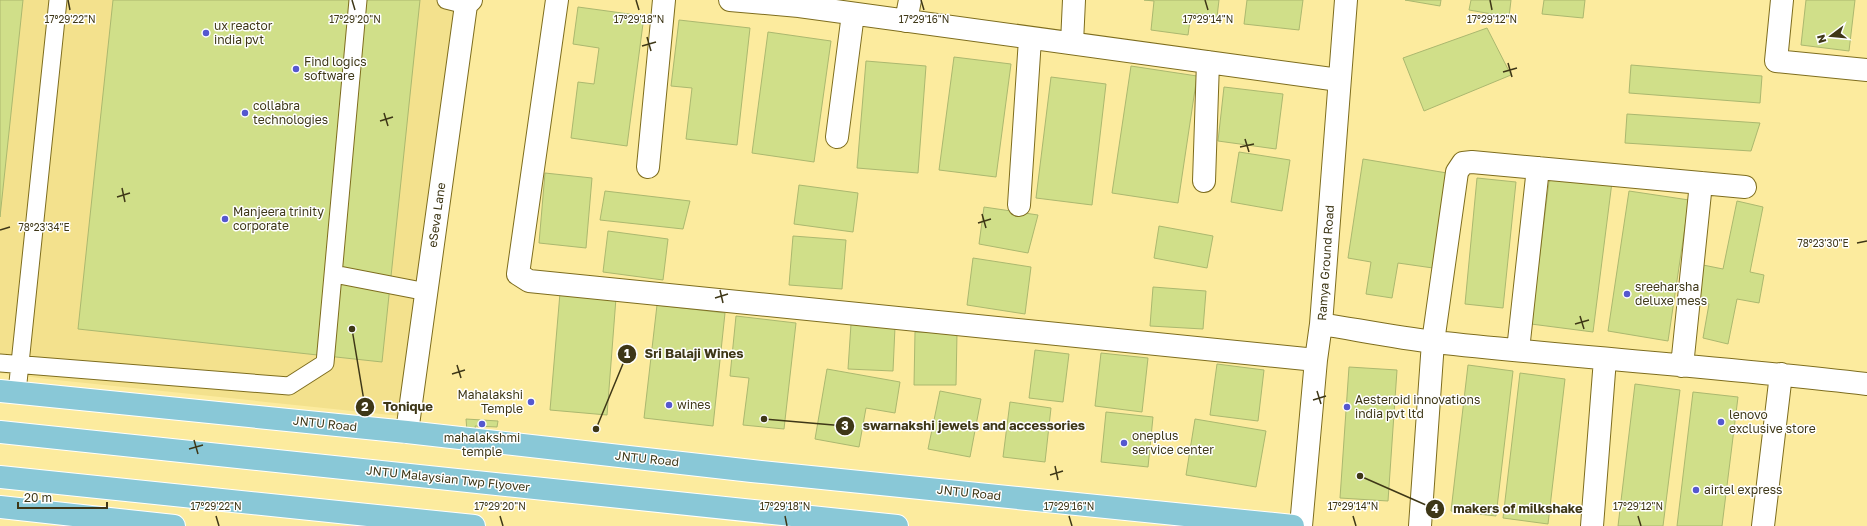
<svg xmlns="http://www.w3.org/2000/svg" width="1867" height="526" viewBox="0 0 1867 526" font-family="'Golos Text',sans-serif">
	<rect width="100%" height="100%" fill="#fceb9e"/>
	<path fill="#f3e18d" d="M0,0H461L420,418L47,379L0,373Z"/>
	<path fill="#d0df89" stroke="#abb86f" d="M0,0H23L0,217Z
		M113,0H420L382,362L78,329Z
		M1144,0H1219L1217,17L1191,13L1188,35L1151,30L1154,1Z
		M1247,0H1303L1299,30L1244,24Z
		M1405,0H1441L1440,6Z
		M1471,0H1511L1509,17L1469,10Z
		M1544,0H1585L1583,18L1542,14Z
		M1806,0H1855L1849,51L1801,45Z
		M578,7L644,16L627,146L571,138L578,82L594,84L599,48L573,44Z
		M679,20L750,28L737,145L686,139L692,88L671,86Z
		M1487,28L1511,75L1424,111L1403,58Z
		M768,32L831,41L814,162L752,153Z
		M954,57L1011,64L996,177L939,170Z
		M866,61L926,66L918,173L857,168Z
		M1631,65L1762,76L1760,103L1629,93Z
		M1131,66L1197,76L1178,203L1112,193Z
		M1051,77L1106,84L1092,205L1036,198Z
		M1224,87L1283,94L1276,149L1218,141Z
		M1627,114L1760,123L1751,151L1625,143Z
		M1239,152L1290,160L1282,211L1231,202Z
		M1363,159L1447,173L1433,268L1398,263L1392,298L1366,294L1371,262L1348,258Z
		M545,173L592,178L586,248L539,243Z
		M1550,174L1612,182L1593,332L1531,324Z
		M1477,178L1516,182L1503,308L1465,304Z
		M799,185L858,193L853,232L794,224Z
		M605,191L690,201L683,229L600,220Z
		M1629,191L1689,200L1668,341L1608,331Z
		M1737,201L1763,207L1750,272L1764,275L1759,303L1737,299L1728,344L1703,338L1709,304L1695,301L1703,265L1723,269Z
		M984,207L1038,215L1028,253L979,244Z
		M1159,226L1213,236L1207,268L1154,258Z
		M608,231L668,239L663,280L603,272Z
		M793,236L846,240L842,289L789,285Z
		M973,258L1031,267L1025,314L967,305Z
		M1153,287L1206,291L1203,329L1150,326Z
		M560,293L616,298L607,415L550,410Z
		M657,305L725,313L713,426L644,418Z
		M736,316L796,323L784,429L743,425L749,378L730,376Z
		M851,324L895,327L893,371L848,369Z
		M915,332L957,333L956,385H914Z
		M1035,350L1069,354L1063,402L1029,398Z
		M1101,353L1148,358L1142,412L1095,406Z
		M1217,364L1264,370L1258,421L1210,415Z
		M1468,365L1513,371L1496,516L1451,511Z
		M1349,367L1397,370L1388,501L1340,498Z
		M827,369L900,382L895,413L866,408L859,447L815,439Z
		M1520,373L1565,379L1548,524L1503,518Z
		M1635,384L1680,390L1663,526H1618Z
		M940,391L981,399L970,457L928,449Z
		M1693,392L1738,397L1722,526H1677Z
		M1010,402L1051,408L1045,462L1003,457Z
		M1106,412L1153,417L1148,467L1101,462Z
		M466,419L498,421L497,427L475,426L476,430L467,431Z
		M1195,419L1266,431L1256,487L1186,475Z"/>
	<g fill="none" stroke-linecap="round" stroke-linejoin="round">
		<defs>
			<path id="service" d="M446,0L466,5
				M334,274L427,292
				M0,363L289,386L325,363L358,0
				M17,392L58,0"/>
			<path id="minor" d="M557,0L518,274L529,281L1316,360
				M730,0L799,6L1339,80
				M1782,0L1776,61L1867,70
				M906,21L910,0
				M1072,43L1074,0
				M837,137L853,14
				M648,167L664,0
				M1204,181L1208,62
				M1019,205L1030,39
				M1321,324C1359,330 1397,338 1435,342C1579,358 1723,367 1867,384
				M1518,350L1538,168
				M1682,366L1701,183
				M407,432L466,5L471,0
				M1301,526L1316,360L1321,324L1346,0
				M1420,526L1433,342L1457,172L1463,163L1472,162L1745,187
				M1592,526L1605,359
				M1763,526L1781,374"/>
			<path id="primary" d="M0,391L407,432L752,471L1293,526
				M0,432L897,526
				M0,477L474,526
				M0,507L174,526"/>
		</defs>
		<use href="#service" stroke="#7e6d1e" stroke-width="19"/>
		<use href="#minor" stroke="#7e6d1e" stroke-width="24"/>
		<use href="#primary" stroke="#fff" stroke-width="24"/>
		<use href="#service" stroke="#fff" stroke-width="17"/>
		<use href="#minor" stroke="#fff" stroke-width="22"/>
		<use href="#primary" stroke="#89c8d7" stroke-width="22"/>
	</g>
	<path fill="none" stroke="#3e3717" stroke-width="1.5" d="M68,0L70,10M352,0L355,10M636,0L639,10M921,0L924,10M1205,0L1208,10M1490,0L1492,10M647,37L651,51M642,46L656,42M1508,63L1512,77M1503,72L1517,68M384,113L388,126M380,121L393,117M1245,139L1249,152M1240,147L1254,144M122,188L125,202M117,197L130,193M982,214L986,228M978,223L991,219M0,230L10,227M1857,243L1867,241M720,290L723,303M715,298L728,294M1580,316L1584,329M1575,324L1589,320M457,365L461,378M452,374L465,370M1317,391L1321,404M1313,400L1326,396M194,440L198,454M189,449L203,445M1055,466L1058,480M1050,475L1063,471M216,516L219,526M500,516L503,526M785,516L787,526M1069,516L1072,526M1353,516L1356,526M1638,516L1641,526"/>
	<g fill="#5558cf" stroke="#fff" stroke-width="1.5">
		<circle cx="206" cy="33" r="4"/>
		<circle cx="296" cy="69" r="4"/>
		<circle cx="245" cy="113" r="4"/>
		<circle cx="225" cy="219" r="4"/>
		<circle cx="1627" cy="294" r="4"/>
		<circle cx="531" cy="402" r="4"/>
		<circle cx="669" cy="405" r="4"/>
		<circle cx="1347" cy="407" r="4"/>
		<circle cx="1721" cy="422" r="4"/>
		<circle cx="482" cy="424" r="4"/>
		<circle cx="1124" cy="443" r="4"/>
		<circle cx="1696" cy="490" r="4"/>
	</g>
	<g text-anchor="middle" stroke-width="3" stroke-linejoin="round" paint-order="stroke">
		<g font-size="12" fill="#3e3717" stroke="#fff" text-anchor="start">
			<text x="214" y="30">ux reactor<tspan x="214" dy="14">india pvt</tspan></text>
			<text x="304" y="66">Find logics<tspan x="304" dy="14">software</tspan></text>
			<text x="253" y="110">collabra<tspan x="253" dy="14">technologies</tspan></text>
			<text x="233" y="216">Manjeera trinity<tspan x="233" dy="14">corporate</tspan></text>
			<text x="1635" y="291">sreeharsha<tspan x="1635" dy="14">deluxe mess</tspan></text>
			<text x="523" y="399" text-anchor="end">Mahalakshi<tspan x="523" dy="14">Temple</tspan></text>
			<text x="1355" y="404">Aesteroid innovations<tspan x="1355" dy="14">india pvt ltd</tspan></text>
			<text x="677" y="409">wines</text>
			<text x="1729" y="419">lenovo<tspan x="1729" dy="14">exclusive store</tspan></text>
			<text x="1132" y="440">oneplus<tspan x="1132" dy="14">service center</tspan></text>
			<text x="482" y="442" text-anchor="middle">mahalakshmi<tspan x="482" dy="14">temple</tspan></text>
			<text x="1704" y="494">airtel express</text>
		</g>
		<g font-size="12" fill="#3e3717" stroke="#fff">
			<text transform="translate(437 215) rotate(-82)" y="4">eSeva Lane</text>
			<text transform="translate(1326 263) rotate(-86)" y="4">Ramya Ground Road</text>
			<text transform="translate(325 424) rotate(6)" y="4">JNTU Road</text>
			<text transform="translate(647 459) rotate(6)" y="4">JNTU Road</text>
			<text transform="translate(448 479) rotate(6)" y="4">JNTU Malaysian Twp Flyover</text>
			<text transform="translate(969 493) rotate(6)" y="4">JNTU Road</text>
		</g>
	</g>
	<g font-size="10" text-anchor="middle" fill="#3e3717" stroke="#fff" stroke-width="3" stroke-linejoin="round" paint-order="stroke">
		<text x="70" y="23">17°29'22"N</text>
		<text x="355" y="23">17°29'20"N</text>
		<text x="639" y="23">17°29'18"N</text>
		<text x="924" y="23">17°29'16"N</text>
		<text x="1208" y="23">17°29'14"N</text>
		<text x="1492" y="23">17°29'12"N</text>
		<text x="44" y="231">78°23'34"E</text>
		<text x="1823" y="247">78°23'30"E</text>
		<text x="216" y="510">17°29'22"N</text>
		<text x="500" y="510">17°29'20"N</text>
		<text x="785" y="510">17°29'18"N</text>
		<text x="1069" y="510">17°29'16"N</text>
		<text x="1353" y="510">17°29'14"N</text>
		<text x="1638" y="510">17°29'12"N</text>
	</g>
	<path fill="none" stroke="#3e3717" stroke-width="1.5" d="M596 429L627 354M352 329L365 407M764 419L845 426M1360 476L1435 509"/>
	<g fill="#3e3717" stroke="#fff" stroke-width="1.5">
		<circle cx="596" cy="429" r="4"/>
		<circle cx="352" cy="329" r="4"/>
		<circle cx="764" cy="419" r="4"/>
		<circle cx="1360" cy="476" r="4"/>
		<circle cx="627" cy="354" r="10"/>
		<circle cx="365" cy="407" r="10"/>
		<circle cx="845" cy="426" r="10"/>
		<circle cx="1435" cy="509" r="10"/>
	</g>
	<g font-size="12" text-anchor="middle" font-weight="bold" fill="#fff">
		<text x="627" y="358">1</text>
		<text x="365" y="411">2</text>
		<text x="845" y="430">3</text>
		<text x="1435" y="513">4</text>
	</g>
	<g font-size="13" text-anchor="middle" font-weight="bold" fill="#3e3717" stroke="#fff" stroke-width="3" stroke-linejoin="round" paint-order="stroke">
		<text x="694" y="358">Sri Balaji Wines</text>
		<text x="408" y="411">Tonique</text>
		<text x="974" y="430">swarnakshi jewels and accessories</text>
		<text x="1518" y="513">makers of milkshake</text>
	</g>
	<g transform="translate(1831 36) rotate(254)" stroke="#ffffff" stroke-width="3" paint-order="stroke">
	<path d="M0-3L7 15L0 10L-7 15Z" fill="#3e3717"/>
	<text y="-6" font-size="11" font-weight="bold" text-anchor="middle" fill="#3e3717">N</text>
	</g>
	<path d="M18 502v6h89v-6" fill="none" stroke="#3e3717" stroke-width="2"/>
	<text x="24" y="502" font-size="12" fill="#3e3717" stroke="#ffffff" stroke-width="3" paint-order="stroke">20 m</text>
</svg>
